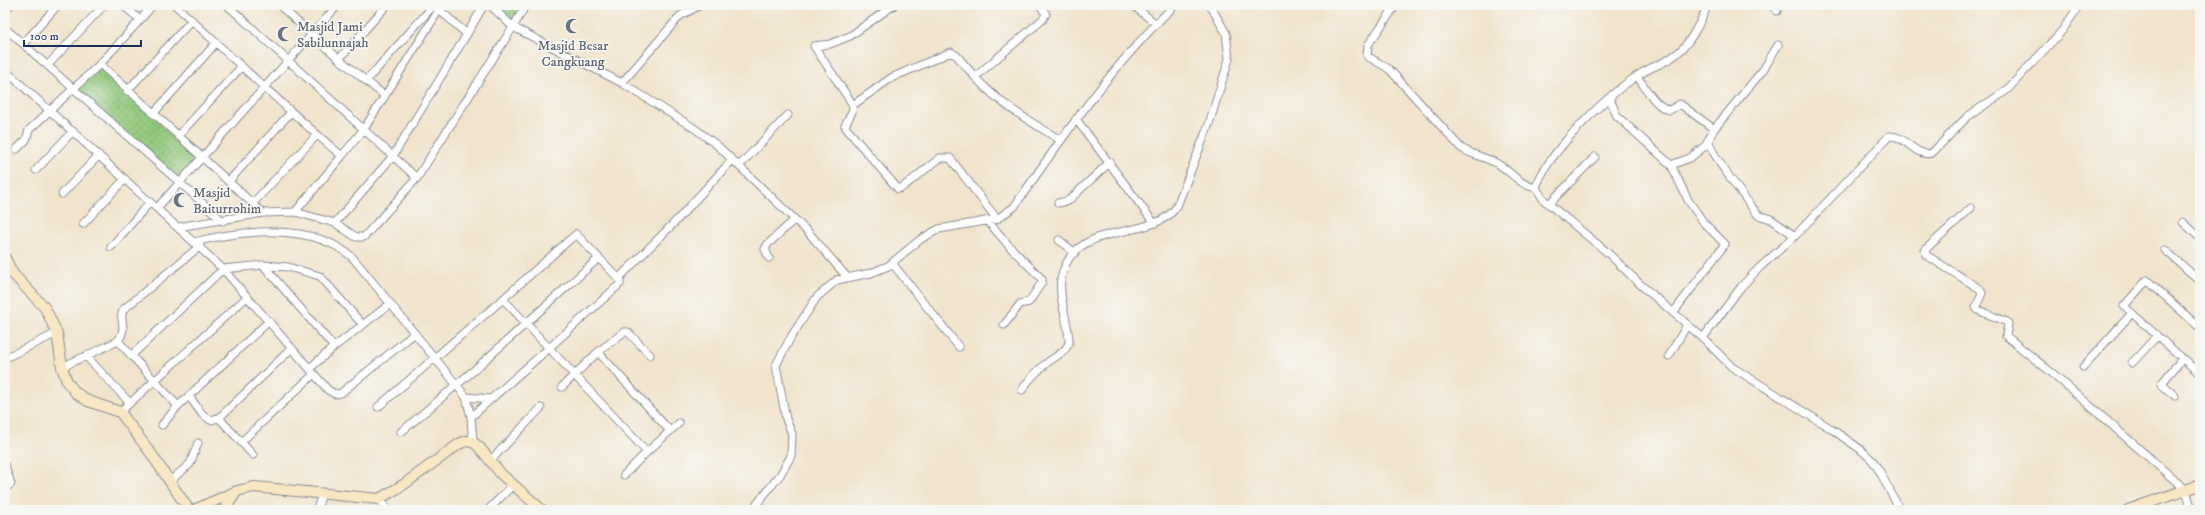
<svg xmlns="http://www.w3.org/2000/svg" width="2205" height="515" viewBox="0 0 2205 515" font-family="'IM FELL DW Pica',serif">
	<defs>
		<pattern id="grass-dots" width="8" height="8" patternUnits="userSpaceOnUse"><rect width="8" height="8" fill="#8fc679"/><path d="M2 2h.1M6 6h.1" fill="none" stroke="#74a166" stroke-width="1.8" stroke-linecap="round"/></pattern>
	</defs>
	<rect width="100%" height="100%" fill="#f6f6f2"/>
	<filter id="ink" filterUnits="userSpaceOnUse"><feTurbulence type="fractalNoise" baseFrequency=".025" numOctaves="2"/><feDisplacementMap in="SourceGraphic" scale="8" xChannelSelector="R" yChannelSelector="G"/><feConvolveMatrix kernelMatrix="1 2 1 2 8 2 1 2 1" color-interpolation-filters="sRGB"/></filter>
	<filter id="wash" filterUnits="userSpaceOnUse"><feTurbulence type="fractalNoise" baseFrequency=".012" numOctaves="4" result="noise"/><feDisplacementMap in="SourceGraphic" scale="16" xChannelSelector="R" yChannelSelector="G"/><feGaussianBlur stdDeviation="0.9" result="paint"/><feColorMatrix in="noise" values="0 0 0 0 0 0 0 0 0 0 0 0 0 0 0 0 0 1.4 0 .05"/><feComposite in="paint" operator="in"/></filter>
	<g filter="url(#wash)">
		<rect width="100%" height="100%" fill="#f2e4cc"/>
		<path fill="url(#grass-dots)" stroke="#557a6c" d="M497,5H519L523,10L516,22Z
			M100,64L204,159L181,184L75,88Z"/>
	</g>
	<g filter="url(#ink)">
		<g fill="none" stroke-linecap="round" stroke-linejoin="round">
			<defs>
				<path id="street" d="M123,5L140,20L100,64L263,213
					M175,5C231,56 285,108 342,156L364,129L439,10
					M227,5L417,178
					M279,5L339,59L387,5
					M490,5L513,27L622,83L694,128L718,146L808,232L847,277
					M894,5L850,36L830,44L814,46L853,105L852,112L845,125L846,128L898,189L903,187L940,158H950L997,219
					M1040,5L1046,14L1043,19L975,77C999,104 1030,121 1060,140
					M1133,5L1156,24
					M1396,5L1368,45L1367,56L1389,69L1461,148C1472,155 1485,157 1496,163C1511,171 1519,185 1536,188
					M1708,5C1701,20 1693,38 1682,49C1671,61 1653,66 1640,74C1610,93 1546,153 1536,188L1544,200L1608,253L1641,285L1703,338L1732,367L1830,428L1860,449L1873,461L1880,472L1900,510
					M1772,5L1777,11
					M437,8L467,34L484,5
					M5,11L10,5
					M287,12L293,5
					M140,20L153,5
					M5,28L223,221
					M23,44L58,5
					M339,59L385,96
					M48,65L104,5
					M5,70L223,269L328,390L335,394L341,393L415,333
					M1637,76C1645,87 1656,108 1670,110L1680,104L1714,129
					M366,81L434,5
					M622,83L680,16L700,5
					M127,91L192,20
					M1610,99L1617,116L1671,165L1690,158L1705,146L1714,129L1763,70L1778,45
					M853,105L891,78L951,52L957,56L975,77
					M153,114L216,43
					M1076,119L1154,223
					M178,136L242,66
					M1709,140C1708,152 1749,203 1758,215L1771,219L1795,236
					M17,149L26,140L29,130L100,64
					M1671,165L1688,200L1704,223L1725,244L1673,313
					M739,166L788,115
					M36,170L73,131
					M229,181L291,112
					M62,194L99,155
					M253,203L317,135
					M1058,203L1068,201L1110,162
					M1549,204L1595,157
					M157,208L338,5
					M1971,208L1927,248L1925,251L1926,255L1980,289L1982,293L1976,307L1978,310L2007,322L2008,324L2006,336L2057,377L2186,490L2192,510
					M295,212L342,156
					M987,220L1010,247L1042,279V282L1029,302L1020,304L1004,325
					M2183,222L2200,238
					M335,223L393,156L467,34
					M83,224L125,179
					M178,227L263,213L295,212L335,223L356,237H364L417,178L513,27L523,10L519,5
					M1059,240L1075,253
					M194,242C242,230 314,222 353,258L456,384L466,397L471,417
					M111,247L150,202
					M2165,250L2200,281
					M769,258L765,249L768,244L794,220
					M892,263L959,347
					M263,265L334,347
					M619,278L677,220L732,160
					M503,299L576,234L620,280V284L549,348L647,452L624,475
					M2200,328L2147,280L2124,306L2200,374
					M1703,338L1741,287L1759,268L1795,236L1889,136C1905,134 1915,158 1932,153L1967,117L2007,90L2061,32L2080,5
					M118,341C129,326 117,319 124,309L200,246
					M598,352L670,431
					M86,356L130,403
					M131,356L223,269L263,265L288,267L320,276L363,325
					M1669,356L1687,325
					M5,358L57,333
					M2132,363L2157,336
					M62,367L118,341L178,406L162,425
					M2083,367L2132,313
					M310,368L334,347L390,304
					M562,387L598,352L624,332H628L650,355
					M1022,390C1029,379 1038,370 1048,362C1056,356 1065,353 1069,343C1069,322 1058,300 1061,279C1073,216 1153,244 1177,206L1209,124L1229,59L1226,33L1210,5
					M189,396L202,414L210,420L219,418
					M2175,396L2161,384L2182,359
					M466,397L491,399L471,417L473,442
					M178,406L269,321
					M378,407L503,299L549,348L491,399
					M120,412L247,297
					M401,432L473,371L599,258
					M241,442L314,374
					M647,452L679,423
					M253,455L219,418L292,348
					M490,461L541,408
					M5,466L11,484L5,488
					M170,481L190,464L198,443
					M379,499L388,510
					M317,510L322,493
					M488,510L513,485
					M752,510L780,475L791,456L792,434L786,419L776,365L791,337L817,297L837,280L871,273L888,266L921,239L939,229L997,219L1014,207C1063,136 1113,65 1175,5"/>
				<path id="secondary" d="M5,258L13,274L45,308L57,333L62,367L67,382L76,393L88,401L120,412L150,452L189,510
					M194,510L237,491
					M224,510L237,491L254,487L379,499L403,485L459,444L466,441L473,442L479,447L502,475L542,510
					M2128,510L2200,485"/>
			</defs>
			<use href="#street" stroke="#868a95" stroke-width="9"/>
			<use href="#secondary" stroke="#868a95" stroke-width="12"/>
			<use href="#street" stroke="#fff" stroke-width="7"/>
			<use href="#secondary" stroke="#f9e7c3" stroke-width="10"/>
		</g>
	</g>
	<defs>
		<symbol id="mosque-bare" viewBox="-9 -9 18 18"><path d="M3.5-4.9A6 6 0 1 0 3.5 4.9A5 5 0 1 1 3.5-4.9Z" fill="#6b7280" stroke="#f6f6f2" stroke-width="2.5" paint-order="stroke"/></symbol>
	</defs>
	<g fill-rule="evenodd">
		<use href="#mosque-bare" x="562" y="15" width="22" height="22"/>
		<use href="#mosque-bare" x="274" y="23" width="22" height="22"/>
		<use href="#mosque-bare" x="170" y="189" width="22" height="22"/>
	</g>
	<g text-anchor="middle" stroke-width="3.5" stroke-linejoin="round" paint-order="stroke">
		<g font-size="14" fill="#5b616d" stroke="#f6f6f2" text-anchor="start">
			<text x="297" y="31">Masjid Jami<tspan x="297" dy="16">Sabilunnajah</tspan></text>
			<text x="573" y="50" text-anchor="middle">Masjid Besar<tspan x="573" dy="16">Cangkuang</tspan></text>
			<text x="193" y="197">Masjid<tspan x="193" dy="16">Baiturrohim</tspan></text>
		</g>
	</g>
	<rect width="2205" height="515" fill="none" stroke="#f6f6f2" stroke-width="20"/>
	<path d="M24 40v6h117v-6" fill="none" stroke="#1b2f5e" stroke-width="2"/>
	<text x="30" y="40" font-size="12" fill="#1b2f5e" stroke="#f6f6f2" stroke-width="3" paint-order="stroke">100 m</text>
</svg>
